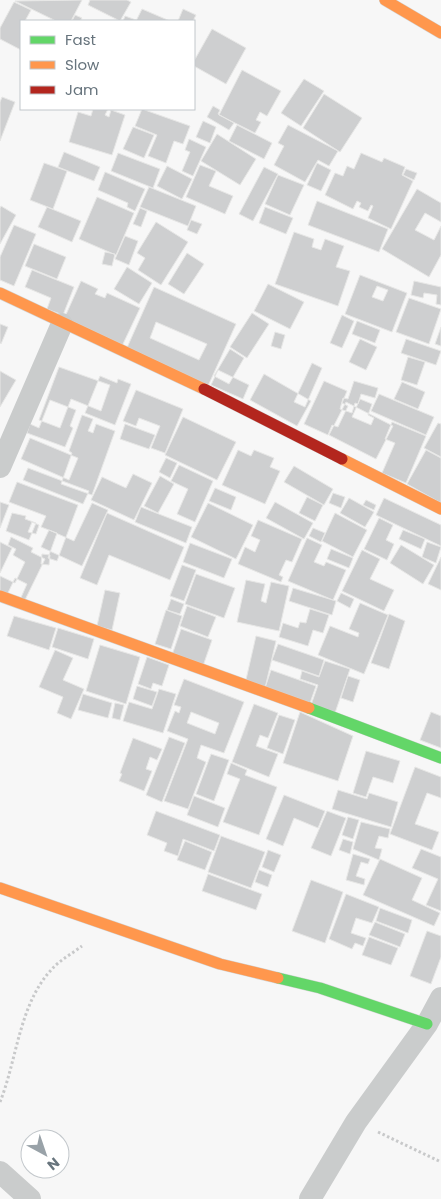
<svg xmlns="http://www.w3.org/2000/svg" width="441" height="1199" viewBox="0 0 441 1199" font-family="Poppins,sans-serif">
	<rect width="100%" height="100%" fill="#f7f7f7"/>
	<path fill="#cecfd0" stroke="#e7e7e6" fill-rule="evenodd" d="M82,0L71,21H56L15,1Z
		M90,0H127L131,2L120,21L88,5Z
		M14,2L31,10L25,21H21V50L0,39V28Z
		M142,9L170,21H136Z
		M183,9L196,15L193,21H178Z
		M75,15L82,18L80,21H72Z
		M125,16L136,20L135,21H123Z
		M212,29L246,48L226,84L194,66V61Z
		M242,70L281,91L267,116L260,112L256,120L261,122L255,133L219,115Z
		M304,79L324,91L301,126L281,113Z
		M324,94L362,118L340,152L303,128Z
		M2,97L15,102L0,141V102Z
		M213,106L220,110L218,114L234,123L229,130L207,117Z
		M93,109H108L105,115L109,117L111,110L125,115L112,155L69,142L78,112L91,116Z
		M142,109L190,126L183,144L174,141L166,163L148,156L157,135L135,126Z
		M203,121L216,127L210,143L196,137Z
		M237,125L272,143L264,159L229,141Z
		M288,125L338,151L329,166L318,160L305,182L274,165L284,146L278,143Z
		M133,127L154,135L144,158L123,149Z
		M217,134L256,159L240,185L201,161Z
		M189,139L206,147L193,176L182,171L190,152L185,150Z
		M64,152L100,167L94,181L58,167Z
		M118,153L160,169L153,188L111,171Z
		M361,153L382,162L384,158L405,167L402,175L413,181L391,229L368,218L373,206L371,205L368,211L359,207L361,203L357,201L353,209L325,195L335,173L343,176L347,166L354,169Z
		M44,163L67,171L53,209L30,200Z
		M317,163L331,170L321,191L307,185Z
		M200,165L216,171L209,186L233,196L225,214L186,197Z
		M167,166L192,179L182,199L157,186Z
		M264,167L278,174L253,221L239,214Z
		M406,169L417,173L414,180L403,175Z
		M105,172L145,189L135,211L127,207L128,203L98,190Z
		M278,175L304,185L290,215L265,204Z
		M149,187L196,206L188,226L140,207Z
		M417,189L441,203V222L425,213L415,230L434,240L441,226V255L429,277L382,249Z
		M97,197L134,213L116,255L79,239Z
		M317,201L388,229L379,252L308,225Z
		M1,206L16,215L0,244V208Z
		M47,207L81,221L72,242L38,227Z
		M265,207L293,218L286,234L259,223Z
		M140,208L147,211L141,227L133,224Z
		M191,220L202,224L197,234L187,230Z
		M156,222L188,242L161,285L138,270L145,258L137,253Z
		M14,225L36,234L14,286L0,280V257Z
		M294,232L314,239L312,247L321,250L325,239L344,246L336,267L350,271L338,306L275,284Z
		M125,236L138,241L129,265L115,259Z
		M34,244L66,257L57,279L25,266Z
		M105,252L115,254L112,266L102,264Z
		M187,253L204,264L184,294L168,284Z
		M127,267L152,283L139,304L114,289Z
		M32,270L74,287L63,315L47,309L51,298L25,287Z
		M360,275L407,293L392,332L345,314ZM377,286L388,290L383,301L372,297Z
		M81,281L98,289L95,294L105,298L107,293L140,308L122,346L64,319Z
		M414,281L441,287V305L436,304L437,295L424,293L423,298L411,295Z
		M268,284L304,302L290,329L254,311Z
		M154,287L236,324L208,386L126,350ZM156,322L207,344L199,360L150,338Z
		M409,298L441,309L429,344L396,332Z
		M252,313L269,324L247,358L230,347Z
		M342,315L354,321L342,348L330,343Z
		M357,321L380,330L375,343L352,334Z
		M0,324L8,327L1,344L0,343Z
		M441,327V346L435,344Z
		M275,332L285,335L281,349L271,346Z
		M360,339L377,347L366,370L349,362Z
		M406,339L441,351L436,365L401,353Z
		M230,349L244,358L229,384L214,376Z
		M408,357L425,362L417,385L401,380Z
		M312,363L322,368L305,407L294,402Z
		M59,367L110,385L101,411L71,399L60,428L39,420Z
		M218,370L249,385L243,399L211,385Z
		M0,371L16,380L0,407Z
		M264,374L311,401L297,426L250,400Z
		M100,376L117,383L118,379L131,384L115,425L85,413Z
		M324,381L347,391L342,403L348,406L338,427L332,425L328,435L304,424Z
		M354,381L378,388L375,398L361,394L358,404L355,403L352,413L340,409L343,398L348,399Z
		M402,382L425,392L418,409L394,399Z
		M136,390L183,409L165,453L151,448L160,426L139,418L136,426L123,421Z
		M379,394L434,417L426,435L371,411Z
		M360,399L372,404L368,415L374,418L371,425L352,417Z
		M50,400L76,410L70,426L73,428L65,447L27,433L30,424L39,428Z
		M346,402L393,426L376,459L329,435Z
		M82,415L93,419L88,431L93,433L96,424L115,431L92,495L61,484L72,453L69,451Z
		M183,417L236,442L217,480L165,455Z
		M392,422L426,436L406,483L382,473L395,443L385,439Z
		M438,423L441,424V457L424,448Z
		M125,424L155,435L149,449L120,439Z
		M30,438L78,458L69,480L21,459Z
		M238,450L251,456L254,450L274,458L270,467L280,471L265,504L222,485Z
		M426,450L441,458V503L407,484Z
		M166,458L177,463L170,478L159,472Z
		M179,465L213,481L195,522L177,514L188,489L171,481Z
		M294,466L333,489L324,505L284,482Z
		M28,468L89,491L83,504L23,480Z
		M133,474L152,483L134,520L91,500L102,477L126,488Z
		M160,476L174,484L158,513L144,506Z
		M17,482L78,505L57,561L48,558L57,533L41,527L46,516L9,502Z
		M215,488L236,497L231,510L209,501Z
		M333,493L345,497L341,508L329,503Z
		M307,497L323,505L315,521L299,513Z
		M349,498L374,512L365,527L340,513Z
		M384,498L441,525V546L376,515Z
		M366,500L376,505L374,510L363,505Z
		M0,502L9,505L0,528Z
		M275,502L313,523L304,539L266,518Z
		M92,503L108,510L82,566L41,547L49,530L74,541Z
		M208,503L253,525L236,559L191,537Z
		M141,507L192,527L186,543L135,522Z
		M12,513L26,516L25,519L36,523L29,540L6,531Z
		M107,513L184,547L170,580L109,555L97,585L80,578Z
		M335,513L367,530L353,557L322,541Z
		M379,518L393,525L386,540L394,544L387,560L364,549Z
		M258,520L302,539L292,562L286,560L279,575L283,577L281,582L238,564L245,547L255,552L260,540L251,536Z
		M32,522L39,525L36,534L28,532Z
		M313,528L325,533L321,542L309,536Z
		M403,530L425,539L421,549L399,539Z
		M11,537L33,548L31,552L45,559L23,604L0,593V576L15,583L25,562L13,555L16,549L8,545Z
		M307,538L322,545L314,562L324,566L326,562L346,570L333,600L288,581Z
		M0,542L12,548L0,573Z
		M427,542L441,547L436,563L422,557Z
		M190,543L232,559L224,578L183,562Z
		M401,545L434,565L423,584L390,563Z
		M331,549L353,558L349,568L327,559Z
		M362,550L380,559L370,579L394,590L384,611L342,591Z
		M42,554L50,555L49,565L41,564Z
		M441,557V590L428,584Z
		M182,565L196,570L184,601L170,596Z
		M196,574L235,588L224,618L185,604Z
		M15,578L27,584L19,602L6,597Z
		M246,580L265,584L261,601L266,603L271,582L289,586L279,631L237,622Z
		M293,588L336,601L332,615L289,601Z
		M105,590L120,593L112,630L97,626Z
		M341,593L354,599L350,608L337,601Z
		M171,599L184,604L180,614L167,610Z
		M360,603L388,615L364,674L318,655L330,626L358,637L359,633L349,629Z
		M187,606L216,617L208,637L180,626Z
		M310,609L329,615L323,633L313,630L308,646L279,637L283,623L298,628L300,622L306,623Z
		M166,610L182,616L171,649L155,644Z
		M389,614L405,621L389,669L371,663Z
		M14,616L56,628L49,650L7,636Z
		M58,628L94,639L88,659L52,647Z
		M181,629L212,640L203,666L172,655Z
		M256,636L276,641L265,688L245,684Z
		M278,644L324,660L319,676L272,660Z
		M100,645L140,657L126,704L86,691Z
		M55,650L73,658L63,680L84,689L71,719L57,713L63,697L39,687Z
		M147,657L169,665L162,686L153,683L151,689L138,684Z
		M325,661L350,669L335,713L311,705L318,685L300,679L302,671L319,677Z
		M271,670L316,686L310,703L265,688Z
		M348,676L360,680L353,702L341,698Z
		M184,679L244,702L224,753L201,745L197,758L206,762L188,809L164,801L188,739L167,731L175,711L179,713L181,707L174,705Z
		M137,686L157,692L152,706L133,699Z
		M159,689L176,694L163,733L123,721L129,702L152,709Z
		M83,694L112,703L108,718L78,710Z
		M115,703L124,705L120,720L112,718Z
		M254,704L278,713L268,738L260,735L256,746L278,754L269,777L232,762Z
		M191,712L219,723L215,734L187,723Z
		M300,712L353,736L338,781L283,763Z
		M431,712L441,716V748L420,740Z
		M279,715L295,720L283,754L267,748Z
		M169,737L185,743L162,802L146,795Z
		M133,738L162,749L157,760L150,757L146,769L152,771L144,791L119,781L122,774L120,773Z
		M366,751L400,761L393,783L373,777L366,797L353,793Z
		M211,754L229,760L214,801L196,794Z
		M231,763L247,770L245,775L277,787L259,835L223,822L240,779L227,774Z
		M415,767L441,777V798L427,793L415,824L439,832L432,850L390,834Z
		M338,790L367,799L369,793L398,802L391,827L332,809Z
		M284,795L325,811L318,828L294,818L283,846L266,839Z
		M194,796L225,808L218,827L187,815Z
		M156,811L220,835L214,851L183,839L178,856L164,851L167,843L147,835Z
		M327,811L346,818L331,856L311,848Z
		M348,817L359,820L353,839L342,835Z
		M361,822L390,829L388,838L379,836L375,848L382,849L379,860L353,849Z
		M221,836L265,852L251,888L208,872Z
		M343,839L353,842L350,854L339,850Z
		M185,841L212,852L205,870L177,860Z
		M421,849L441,857V911L426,905L438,879L412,868Z
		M268,850L281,855L274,872L262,867Z
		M353,854L370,859L368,864L361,862L356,876L365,879L364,885L346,880Z
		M380,859L422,878L412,900L440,913L434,926L363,895Z
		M259,870L272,875L268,887L255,882Z
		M208,874L262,894L256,910L202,891Z
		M311,880L343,892L325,943L292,931Z
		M346,894L379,907L372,923L356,918L351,933L366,938L363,946L355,943L352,949L329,939Z
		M380,908L412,920L408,933L376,921Z
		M375,922L405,934L400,947L369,935Z
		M427,931L441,936V957L431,984L410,976Z
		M369,937L398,948L391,965L362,955Z"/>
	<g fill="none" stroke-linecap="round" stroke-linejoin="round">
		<defs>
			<path id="fast" d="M309,708L441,758
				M278,978L320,988L427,1024"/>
			<path id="slow" d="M385,0L441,33
				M0,293L204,389
				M342,459L441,509
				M0,596L309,708
				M0,888L220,964L278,978"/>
			<path id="jam" d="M204,389L342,459"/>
		</defs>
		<use href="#fast" stroke="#d3d4d4" stroke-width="12"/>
		<use href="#slow" stroke="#d3d4d4" stroke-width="12"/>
		<use href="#jam" stroke="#d3d4d4" stroke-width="12"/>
		<path stroke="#c8c9ca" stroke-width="3" stroke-dasharray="2.5 2.5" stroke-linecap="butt" d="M0,1102C17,1060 19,1004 52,969C60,960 73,953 82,946
			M378,1132L441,1162"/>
		<path stroke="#cacccc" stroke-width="22" d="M0,467L62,324
			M0,1172L30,1199
			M310,1199L356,1122L427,1024L441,998"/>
		<use href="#fast" stroke="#63d668" stroke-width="11"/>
		<use href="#slow" stroke="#ff974d" stroke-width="11"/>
		<use href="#jam" stroke="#b3261e" stroke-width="11"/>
	</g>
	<rect x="20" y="20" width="175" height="90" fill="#ffffff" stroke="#c2c7cb"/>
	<rect x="30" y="36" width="25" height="8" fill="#63d668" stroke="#c2c7cb"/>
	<text x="65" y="45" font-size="15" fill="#67747d">Fast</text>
	<rect x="30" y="61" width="25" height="8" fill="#ff974d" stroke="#c2c7cb"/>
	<text x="65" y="70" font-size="15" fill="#67747d">Slow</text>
	<rect x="30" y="86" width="25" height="8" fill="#b3261e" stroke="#c2c7cb"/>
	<text x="65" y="95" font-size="15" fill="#67747d">Jam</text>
	<g transform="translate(45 1154) rotate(140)"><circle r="24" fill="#ffffff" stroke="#c2c7cb"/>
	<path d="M0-4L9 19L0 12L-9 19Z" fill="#99a2a8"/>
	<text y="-8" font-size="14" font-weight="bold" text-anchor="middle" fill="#67747d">N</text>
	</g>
</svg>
